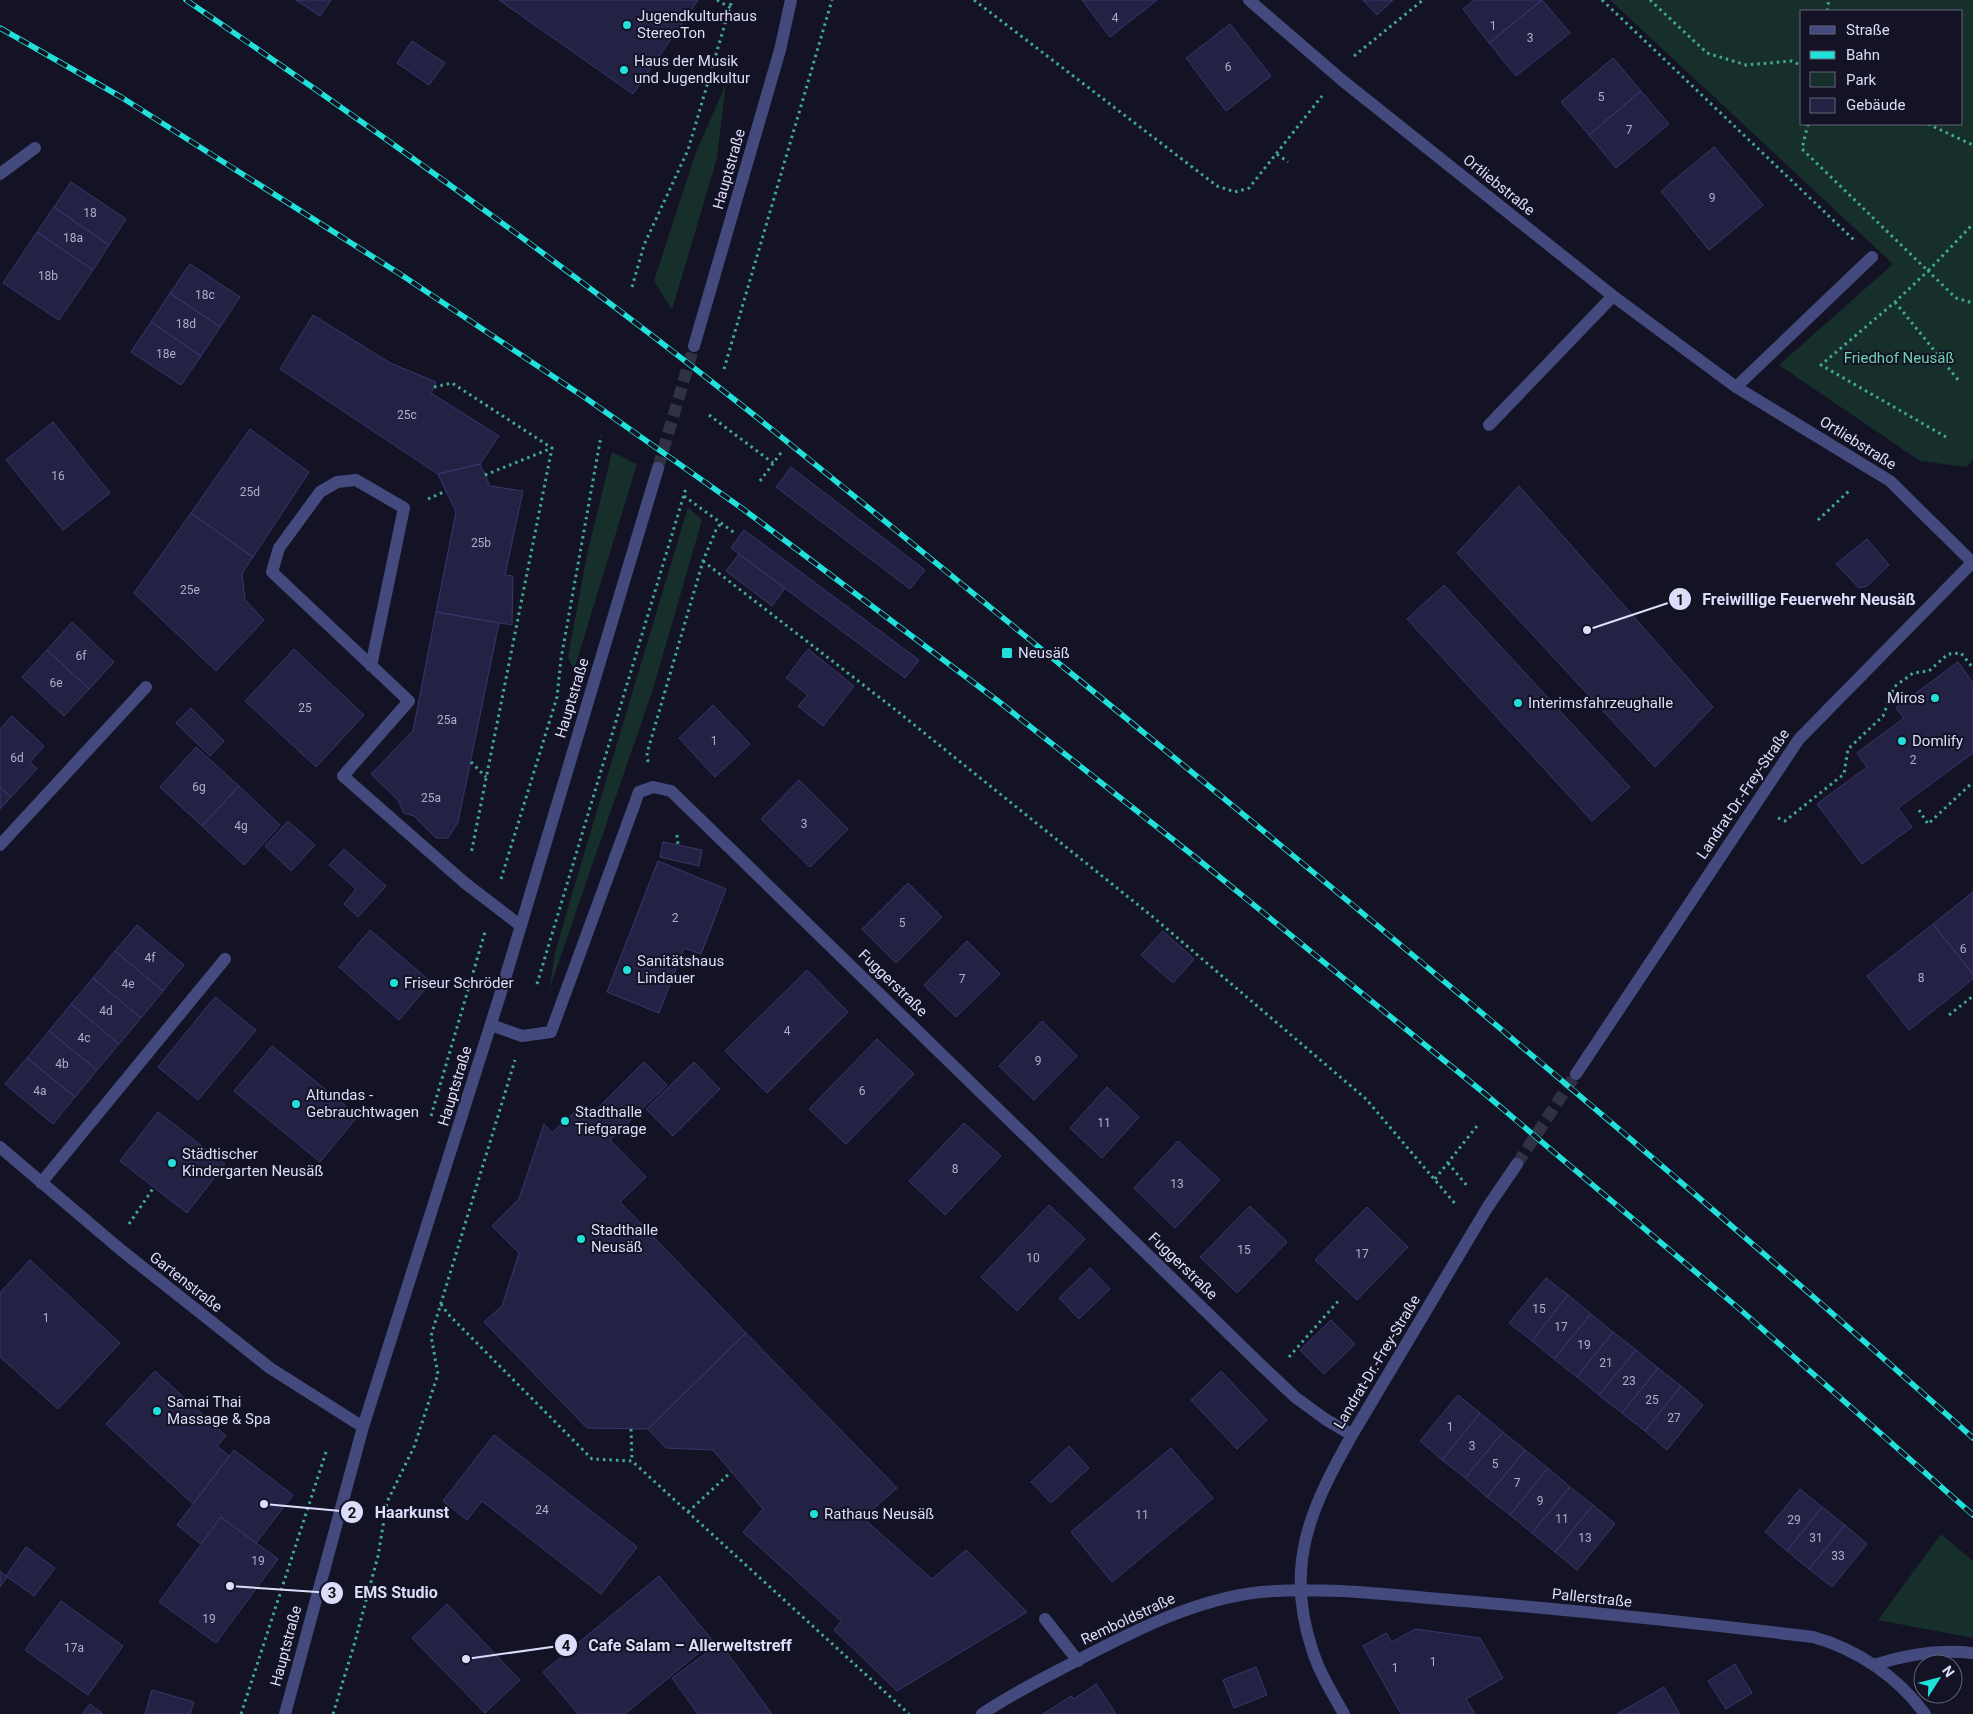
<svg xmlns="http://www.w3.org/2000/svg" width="1973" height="1714" viewBox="0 0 1973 1714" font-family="Roboto,sans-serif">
	<rect width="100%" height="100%" fill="#131325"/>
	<path fill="#172f2a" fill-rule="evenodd" d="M1610,0H1973V459L1967,467L1920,461L1779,365L1893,264ZM1962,11V124H1802V11Z
		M726,84L717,158L672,310L654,281L696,152Z
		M612,452L637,464L574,670L568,657L587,555Z
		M688,507L702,520L653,689L549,990L555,953L572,894Z
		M1941,1534L1973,1561V1638L1878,1620Z"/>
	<path fill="#232144" stroke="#3a366d" d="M296,0H331L320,16Z
		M499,0H698L633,94Z
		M1082,0H1157L1110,37Z
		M1363,0H1393L1377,15Z
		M1474,0H1542L1489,43L1463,9Z
		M1542,0L1570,33L1516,76L1489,43Z
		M1230,24L1271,76L1226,111L1186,58Z
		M412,41L445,63L429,85L397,63Z
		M1613,58L1641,91L1589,135L1561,102Z
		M1641,91L1669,124L1616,168L1589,135Z
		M1714,147L1763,205L1709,250L1661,191Z
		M71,182L126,219L109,245L54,207Z
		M54,207L109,245L93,270L37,232Z
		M37,232L93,270L59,320L3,283Z
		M190,264L240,297L220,327L170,293Z
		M170,293L220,327L201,356L151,322Z
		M313,315L390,363L436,382L431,393L499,436L480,464L438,474L280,369Z
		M151,322L201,356L181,385L131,352Z
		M53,422L110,493L63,530L6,460Z
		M250,429L309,472L253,557L191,513Z
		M480,464L490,486L523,491L505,575L513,576L512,625L436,612L456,512L438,474Z
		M791,467L925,570L910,589L776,487Z
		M1519,486L1713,707L1655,767L1457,553Z
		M191,513L253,557L242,573L245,600L264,620L216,671L134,593Z
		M744,530L919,660L905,678L731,548Z
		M1867,539L1889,565L1867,586L1859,588L1836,564Z
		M739,554L785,588L772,606L726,571Z
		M1444,585L1630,787L1592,821L1407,619Z
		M436,612L499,623L458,822L448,838H436L414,816L404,813L398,800L371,774L413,731Z
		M72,622L114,662L89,689L47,650Z
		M294,649L364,715L316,767L245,701Z
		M808,649L854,686L823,726L798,706L808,695L786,678Z
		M47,650L89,689L64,716L22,677Z
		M1958,662L1973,683V753L1898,808L1912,827L1862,864L1817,804L1867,767L1857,753L1904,718L1896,708Z
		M713,705L750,744L715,777L679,738Z
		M191,708L224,741L210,756L176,723Z
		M12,716L44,746L30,762L37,769L11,797L0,787V729Z
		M196,747L239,786L202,826L160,787Z
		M799,780L848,829L810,867L761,819Z
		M239,786L280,825L244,865L202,826Z
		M0,787L11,797L0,809Z
		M288,821L315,845L291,871L265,846Z
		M663,842L702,850L699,866L660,857Z
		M344,849L386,886L358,917L344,904L356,889L329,865Z
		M658,861L726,889L701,954L684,948L659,1013L607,992Z
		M908,883L942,917L896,963L862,929Z
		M1973,892V974L1933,924Z
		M1933,924L1973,974V979L1909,1030L1867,976Z
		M137,925L184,965L163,991L115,951Z
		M370,930L431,982L399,1020L339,967Z
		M1163,931L1194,959L1173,983L1141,955Z
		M967,941L1000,974L956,1017L924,985Z
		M115,951L163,991L141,1018L93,978Z
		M807,970L848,1012L767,1093L725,1051Z
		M93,978L141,1018L119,1044L71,1004Z
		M215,997L256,1030L198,1100L158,1067Z
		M71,1004L119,1044L97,1070L49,1031Z
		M1042,1021L1077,1056L1034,1100L999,1066Z
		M49,1031L97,1070L75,1097L27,1058Z
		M877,1039L914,1074L846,1144L809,1109Z
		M272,1046L358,1116L320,1162L234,1091Z
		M27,1058L75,1097L53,1124L5,1084Z
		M644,1062L667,1085L610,1140L646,1177L620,1202L746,1333L648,1429L587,1428L484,1322L502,1306L519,1253L492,1226L519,1199L544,1124L552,1133L578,1109L588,1118Z
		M694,1062L720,1089L673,1136L646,1109Z
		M1107,1087L1139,1117L1102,1158L1070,1128Z
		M158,1112L225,1164L187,1213L120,1161Z
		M964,1123L1001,1156L945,1215L909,1181Z
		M1178,1141L1220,1180L1175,1228L1134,1188Z
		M1049,1205L1085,1239L1017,1311L981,1277Z
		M1250,1206L1287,1242L1237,1293L1200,1257Z
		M1367,1207L1408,1247L1357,1300L1315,1260Z
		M30,1260L120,1343L58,1409L0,1357V1293Z
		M1090,1268L1110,1289L1079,1319L1059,1298Z
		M1546,1278L1568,1295L1532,1341L1509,1323Z
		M1568,1295L1591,1314L1554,1359L1532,1341Z
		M1591,1314L1613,1332L1577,1377L1554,1359Z
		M1331,1320L1355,1344L1324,1374L1300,1350Z
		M1613,1332L1636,1350L1599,1395L1577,1377Z
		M746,1333L897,1488L863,1518L932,1579L966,1550L1027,1612L897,1691L834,1630L841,1621L743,1532L763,1509L713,1450L666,1448L648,1429Z
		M1636,1350L1658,1368L1622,1413L1599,1395Z
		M1658,1368L1681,1386L1645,1431L1622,1413Z
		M155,1371L226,1436L217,1446L229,1456L193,1504L106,1424Z
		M1221,1371L1267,1420L1237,1449L1191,1400Z
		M1681,1386L1703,1405L1667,1450L1645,1431Z
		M1458,1395L1480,1413L1442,1460L1420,1441Z
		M1480,1413L1503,1432L1465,1478L1442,1460Z
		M1503,1432L1525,1450L1487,1497L1465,1478Z
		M494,1435L637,1547L601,1594L482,1501L467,1520L443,1501Z
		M1069,1446L1089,1468L1051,1503L1031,1482Z
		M1171,1448L1213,1498L1112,1582L1071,1532Z
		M234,1450L293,1495L256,1543L221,1517L201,1544L177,1525Z
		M1525,1450L1548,1468L1510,1515L1487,1497Z
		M1548,1468L1570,1487L1532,1533L1510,1515Z
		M1570,1487L1593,1505L1555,1552L1532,1533Z
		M1800,1489L1822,1507L1787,1551L1765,1532Z
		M1593,1505L1615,1524L1577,1570L1555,1552Z
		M1822,1507L1845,1525L1809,1569L1787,1551Z
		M221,1517L278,1559L216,1643L159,1602Z
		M1845,1525L1867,1544L1832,1587L1809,1569Z
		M26,1547L55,1568L34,1596L6,1576Z
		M0,1571L7,1577L0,1587Z
		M659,1576L713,1641L625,1714H578L543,1672Z
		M61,1601L123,1646L88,1695L25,1650Z
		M447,1604L520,1680L485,1713L412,1638Z
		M1415,1629L1480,1638L1503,1678L1466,1699L1475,1714H1401L1363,1646L1386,1633L1392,1642Z
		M720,1643L772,1714H698L672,1678Z
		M1735,1664L1752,1693L1726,1709L1708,1681Z
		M1256,1667L1267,1695L1234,1708L1223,1680Z
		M1096,1684L1116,1714H1043L1071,1696L1074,1699Z
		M1664,1687L1680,1714H1617Z
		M152,1690L194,1702L190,1714H145Z
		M90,1704L103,1714H82Z"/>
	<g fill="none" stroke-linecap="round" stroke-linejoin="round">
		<path stroke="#313145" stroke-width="12" stroke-dasharray="12 6" stroke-linecap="butt" d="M658,468L694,346
			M1517,1164L1576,1074"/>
		<path stroke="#40aa95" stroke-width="3" stroke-dasharray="2.5 4" stroke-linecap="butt" d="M717,0L731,8
			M974,0L1217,186L1235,192L1249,188L1322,96
			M1602,0L1854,240
			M1650,0L1707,53L1746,65L1792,61L1802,66
			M1827,11L1829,0
			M1354,56L1423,0
			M1808,124L1802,149L1928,271L1973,224
			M1928,124L1973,145
			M1277,154L1288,162
			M632,287L644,245L688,150L732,0
			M1895,302L1959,381
			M724,369L832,0
			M434,387L452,383L552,448L471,854
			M709,415L773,463
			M1946,437L1821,365L1895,302L1928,271L1956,298L1973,303
			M485,475L552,448
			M760,481L783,450
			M684,496L736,534
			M428,499L446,491
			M1818,520L1851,489
			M703,561L897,711L1153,917L1366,1099L1457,1206
			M471,762L486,777
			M648,762L647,753L703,561L716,530L721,523
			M1919,810L1928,824L1973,782
			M1778,818L1785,821L1844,774L1848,749L1883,716L1894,687L1913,673L1929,671L1948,654L1961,653L1973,668
			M677,835L678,845
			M501,879L557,697L561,659L601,436
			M537,984L686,488
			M1949,1015L1973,996
			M431,1116L485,932
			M1448,1163L1468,1187
			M1435,1179L1477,1126
			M129,1224L154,1187
			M441,1304L448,1314L592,1459L632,1461L909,1714
			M1289,1357L1340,1299
			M631,1429L632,1461
			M688,1512L731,1472
			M241,1714L327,1449
			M333,1714L354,1645L378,1556L387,1502L414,1447L438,1374L431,1336L515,1060"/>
		<path stroke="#444a7e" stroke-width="12" d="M1249,0L1343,81L1613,296L1736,387L1890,481L1973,563
			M0,174L35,148
			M694,346L780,50L791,0
			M1736,387L1872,257
			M1489,425L1613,296
			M371,666L404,508L356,480L337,482L320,492L279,548L272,572L409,701L343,776L465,883L521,926
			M0,845L146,687
			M491,1025L522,1036L551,1032L639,792L653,787L671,791L1261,1365L1295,1397L1325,1419L1352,1435
			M1576,1074L1799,739L1973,562
			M0,1147L121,1250L270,1368L363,1427
			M41,1183L225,959
			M1045,1619L1078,1661
			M1874,1665C1907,1654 1938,1649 1973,1653
			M285,1714L363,1427L501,992L658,468
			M982,1714C1011,1694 1044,1678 1076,1661C1134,1631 1195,1599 1261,1592C1327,1586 1399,1596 1464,1601C1580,1611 1697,1623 1813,1637C1857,1649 1898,1677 1925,1714
			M1344,1714C1332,1693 1319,1672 1312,1649C1284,1565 1311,1507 1352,1435L1487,1208L1517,1164"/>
		<defs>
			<path id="rail" d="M186,0C380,132 570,269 754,415C859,499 962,585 1067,670C1374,920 1678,1174 1973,1438
				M0,28L121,97L400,274L587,399L743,509L998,701L1200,861L1484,1093L1743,1312L1973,1515"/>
		</defs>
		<use href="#rail" stroke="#21e1da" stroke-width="5.5"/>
		<use href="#rail" stroke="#131325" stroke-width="4" stroke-dasharray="11" stroke-linecap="butt"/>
	</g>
	<g fill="#21e1da" stroke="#131325" stroke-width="2">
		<circle cx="627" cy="25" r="5"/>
		<circle cx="624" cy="70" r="5"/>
		<rect x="1001" y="647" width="12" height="12" rx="2.5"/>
		<circle cx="1935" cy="698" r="5"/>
		<circle cx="1518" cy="703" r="5"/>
		<circle cx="1902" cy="741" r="5"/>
		<circle cx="627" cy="970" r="5"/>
		<circle cx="394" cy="983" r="5"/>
		<circle cx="296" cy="1104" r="5"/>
		<circle cx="565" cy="1121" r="5"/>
		<circle cx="172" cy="1163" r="5"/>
		<circle cx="581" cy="1239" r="5"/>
		<circle cx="157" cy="1411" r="5"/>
		<circle cx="814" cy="1514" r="5"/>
	</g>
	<g text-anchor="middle" stroke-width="4" stroke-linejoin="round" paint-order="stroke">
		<g font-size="12" fill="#aeaecc">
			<text x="1115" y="22">4</text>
			<text x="1493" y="30">1</text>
			<text x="1530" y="42">3</text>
			<text x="1228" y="71">6</text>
			<text x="1601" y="101">5</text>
			<text x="1629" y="134">7</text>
			<text x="1712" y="202">9</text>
			<text x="90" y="217">18</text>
			<text x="73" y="242">18a</text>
			<text x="48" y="280">18b</text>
			<text x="205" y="299">18c</text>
			<text x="186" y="328">18d</text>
			<text x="166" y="358">18e</text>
			<text x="407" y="419">25c</text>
			<text x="58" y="480">16</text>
			<text x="250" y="496">25d</text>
			<text x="481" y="547">25b</text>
			<text x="190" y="594">25e</text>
			<text x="81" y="660">6f</text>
			<text x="56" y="687">6e</text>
			<text x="305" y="712">25</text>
			<text x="447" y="724">25a</text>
			<text x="714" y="745">1</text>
			<text x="17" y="762">6d</text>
			<text x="1913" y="764">2</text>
			<text x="199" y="791">6g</text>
			<text x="431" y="802">25a</text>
			<text x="804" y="828">3</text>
			<text x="241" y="830">4g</text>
			<text x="675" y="922">2</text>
			<text x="902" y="927">5</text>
			<text x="1963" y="953">6</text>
			<text x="150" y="962">4f</text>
			<text x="1921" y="982">8</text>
			<text x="962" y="983">7</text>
			<text x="128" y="988">4e</text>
			<text x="106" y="1015">4d</text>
			<text x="787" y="1035">4</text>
			<text x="84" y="1042">4c</text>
			<text x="1038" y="1065">9</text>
			<text x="62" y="1068">4b</text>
			<text x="40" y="1095">4a</text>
			<text x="862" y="1095">6</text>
			<text x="1104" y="1127">11</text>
			<text x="955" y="1173">8</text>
			<text x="1177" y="1188">13</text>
			<text x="1244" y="1254">15</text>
			<text x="1362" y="1258">17</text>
			<text x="1033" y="1262">10</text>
			<text x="1539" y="1313">15</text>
			<text x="46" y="1322">1</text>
			<text x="1561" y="1331">17</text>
			<text x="1584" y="1349">19</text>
			<text x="1606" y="1367">21</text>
			<text x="1629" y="1385">23</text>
			<text x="1652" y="1404">25</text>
			<text x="1674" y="1422">27</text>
			<text x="1450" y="1431">1</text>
			<text x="1472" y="1450">3</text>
			<text x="1495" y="1468">5</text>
			<text x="1517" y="1487">7</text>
			<text x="1540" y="1505">9</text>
			<text x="542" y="1514">24</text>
			<text x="1142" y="1519">11</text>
			<text x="1562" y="1523">11</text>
			<text x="1794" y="1524">29</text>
			<text x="1585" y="1542">13</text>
			<text x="1816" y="1542">31</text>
			<text x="1838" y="1560">33</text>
			<text x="258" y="1565">19</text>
			<text x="209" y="1623">19</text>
			<text x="74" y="1652">17a</text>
			<text x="1433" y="1666">1</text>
			<text x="1395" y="1672">1</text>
		</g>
		<g font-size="15" fill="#dcddfa" stroke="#131325" text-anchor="start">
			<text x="637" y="21">Jugendkulturhaus<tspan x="637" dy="17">StereoTon</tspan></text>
			<text x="634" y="66">Haus der Musik<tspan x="634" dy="17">und Jugendkultur</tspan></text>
			<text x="1018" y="658">Neusäß</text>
			<text x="1925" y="703" text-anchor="end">Miros</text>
			<text x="1528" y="708">Interimsfahrzeughalle</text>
			<text x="1912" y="746">Domlify</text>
			<text x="637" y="966">Sanitätshaus<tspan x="637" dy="17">Lindauer</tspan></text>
			<text x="404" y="988">Friseur Schröder</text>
			<text x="306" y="1100">Altundas -<tspan x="306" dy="17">Gebrauchtwagen</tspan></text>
			<text x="575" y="1117">Stadthalle<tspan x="575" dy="17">Tiefgarage</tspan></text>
			<text x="182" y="1159">Städtischer<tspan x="182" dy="17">Kindergarten Neusäß</tspan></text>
			<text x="591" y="1235">Stadthalle<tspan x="591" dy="17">Neusäß</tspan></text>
			<text x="167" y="1407">Samai Thai<tspan x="167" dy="17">Massage &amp; Spa</tspan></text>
			<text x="824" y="1519">Rathaus Neusäß</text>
		</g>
		<g font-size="15" fill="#dcddfa" stroke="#131325">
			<text transform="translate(729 169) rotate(-74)" y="5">Hauptstraße</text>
			<text transform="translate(1499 185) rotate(39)" y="5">Ortliebstraße</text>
			<text transform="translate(1858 443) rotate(32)" y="5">Ortliebstraße</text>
			<text transform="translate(572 698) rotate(-73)" y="5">Hauptstraße</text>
			<text transform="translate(1743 794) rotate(-56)" y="5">Landrat-Dr.-Frey-Straße</text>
			<text transform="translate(893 983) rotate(44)" y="5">Fuggerstraße</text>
			<text transform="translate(455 1086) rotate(-73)" y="5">Hauptstraße</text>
			<text transform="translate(1183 1266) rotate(44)" y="5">Fuggerstraße</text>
			<text transform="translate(186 1282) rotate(38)" y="5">Gartenstraße</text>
			<text transform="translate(1377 1362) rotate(-59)" y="5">Landrat-Dr.-Frey-Straße</text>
			<text transform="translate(1592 1598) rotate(6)" y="5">Pallerstraße</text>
			<text transform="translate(1128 1619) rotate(-25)" y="5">Remboldstraße</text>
			<text transform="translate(286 1646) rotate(-75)" y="5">Hauptstraße</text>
		</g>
		<g font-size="15" fill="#71d1ac" stroke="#131325">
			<text x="1899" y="363">Friedhof Neusäß</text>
		</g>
	</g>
	<path fill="none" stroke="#dcddfa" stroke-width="2" d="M1587 630L1680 599M264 1504L352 1512M230 1586L332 1593M466 1659L566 1645"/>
	<g fill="#dcddfa" stroke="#131325" stroke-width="2">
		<circle cx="1587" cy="630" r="5"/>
		<circle cx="264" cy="1504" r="5"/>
		<circle cx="230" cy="1586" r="5"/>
		<circle cx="466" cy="1659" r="5"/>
		<circle cx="1680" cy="599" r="12"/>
		<circle cx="352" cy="1512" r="12"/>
		<circle cx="332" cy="1593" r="12"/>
		<circle cx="566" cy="1645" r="12"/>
	</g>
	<g font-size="15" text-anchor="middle" font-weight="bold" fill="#111">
		<text x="1680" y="605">1</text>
		<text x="352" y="1518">2</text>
		<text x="332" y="1598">3</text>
		<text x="566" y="1651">4</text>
	</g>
	<g font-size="16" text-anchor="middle" font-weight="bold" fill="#dcddfa" stroke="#131325" stroke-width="4" stroke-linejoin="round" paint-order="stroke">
		<text x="1809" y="605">Freiwillige Feuerwehr Neusäß</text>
		<text x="412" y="1518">Haarkunst</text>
		<text x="396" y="1598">EMS Studio</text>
		<text x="690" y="1651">Cafe Salam – Allerweltstreff</text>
	</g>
	<rect x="1800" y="10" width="162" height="115" fill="#131325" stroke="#63647a"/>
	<rect x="1810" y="26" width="25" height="8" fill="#444a7e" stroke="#63647a"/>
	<text x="1846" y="35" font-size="15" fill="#dcddfa">Straße</text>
	<rect x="1810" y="51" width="25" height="8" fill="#21e1da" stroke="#63647a"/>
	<text x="1846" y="60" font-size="15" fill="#dcddfa">Bahn</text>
	<rect x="1810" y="72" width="25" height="15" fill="#172f2a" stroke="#63647a"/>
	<text x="1846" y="85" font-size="15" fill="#dcddfa">Park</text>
	<rect x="1810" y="98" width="25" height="15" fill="#232144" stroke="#63647a"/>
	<text x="1846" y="110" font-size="15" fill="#dcddfa">Gebäude</text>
	<g transform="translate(1938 1679) rotate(54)"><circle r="24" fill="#131325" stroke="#63647a"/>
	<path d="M0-4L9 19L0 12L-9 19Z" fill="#21e1da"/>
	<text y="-8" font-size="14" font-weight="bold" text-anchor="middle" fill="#dcddfa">N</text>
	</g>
</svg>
